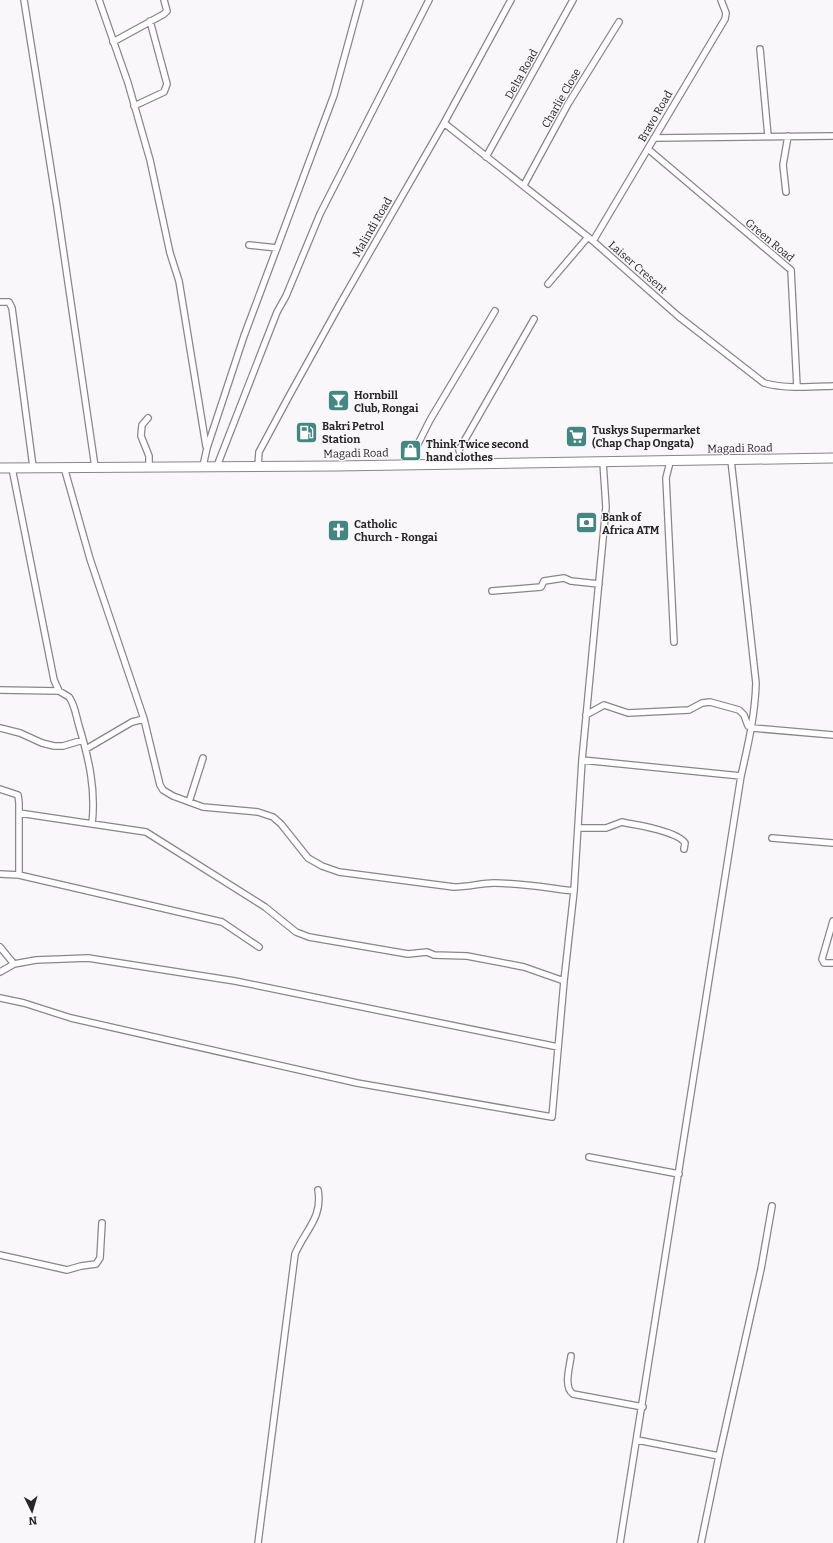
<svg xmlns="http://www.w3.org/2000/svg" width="833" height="1543" viewBox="0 0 833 1543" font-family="Bitter,serif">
	<rect width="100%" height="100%" fill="#faf7fa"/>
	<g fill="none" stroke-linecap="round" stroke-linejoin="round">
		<defs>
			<path id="minor" d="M24,0L57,207L95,467
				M99,0L128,83L150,160L170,253L179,281L206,446
				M113,42L164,14L167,11L164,0
				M760,49L768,136
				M134,106L164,92L167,84L150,21
				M444,123L593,241L678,316L764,383C786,389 810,387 833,386
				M654,138L833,136
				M648,149L791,270L797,387
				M486,157L573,0
				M524,185L568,104L619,22
				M786,192L783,165L788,136
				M593,241L725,19L726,13L721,0
				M249,245L277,248
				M548,284L588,237
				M0,302H9L12,308L33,467
				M148,418L142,425L141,436L149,456V467
				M670,462L666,478L674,642
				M463,464L459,450L534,319
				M414,465V452L430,420L495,311
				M203,466L207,448L244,336L334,95L360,0
				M217,466L277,312L286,296L320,214L429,0
				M258,466L259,452L288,398L340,304L444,123L511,0
				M64,467L90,559L144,719L160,785L163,790L173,796L203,807L258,812L273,817L281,824L308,858L322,866L339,872L454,887C469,887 481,883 494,883C521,883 548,888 574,891
				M12,468L54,680L59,691
				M492,591L541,587L544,581L564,578L571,581L599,584
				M0,690L59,691L69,697C75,705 76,716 79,726C89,759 96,790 92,824
				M586,715L604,705L628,713L689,710L702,703L710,702L739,710L744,715L748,726
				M0,728L20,733L42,743L54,746H63L83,740
				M752,728L833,735
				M86,749L132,722L144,719
				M582,760L741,776
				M0,789L18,795L19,803V875
				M189,802L203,758
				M19,813L146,832L265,907L296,932L309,937L408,954L427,952L434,955L467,956L524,967L564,981
				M578,828H606L622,822L626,823C639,825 678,832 685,843L684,849
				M772,838L833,843
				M0,874L19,875L222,922L259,947
				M833,921L822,959L824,963H833
				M0,947L14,964
				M0,972L14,964L36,960L88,958L235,981L558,1047
				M0,998L24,1003L71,1018L357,1083L552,1117L564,981L574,891L582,760L606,507L603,462
				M589,1157L679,1174
				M0,1255L67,1270L81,1266L96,1264L100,1258L102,1223
				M571,1356C570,1366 563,1387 573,1394L643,1407
				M637,1440L719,1456L701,1543
				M719,1456L761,1269L772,1206
				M258,1543L295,1254C305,1230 323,1218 318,1190
				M620,1543L741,776C748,745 755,716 756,683L731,460"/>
			<path id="trunk" d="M0,468L337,466L833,458"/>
		</defs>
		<use href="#minor" stroke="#888688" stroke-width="8"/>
		<use href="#trunk" stroke="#888688" stroke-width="11"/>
		<use href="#minor" stroke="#fff" stroke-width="5.5"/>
		<use href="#trunk" stroke="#fff" stroke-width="9"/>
	</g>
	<defs>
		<symbol id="bar-square" viewBox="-11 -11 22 22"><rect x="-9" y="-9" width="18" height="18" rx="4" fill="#428881" stroke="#faf7fa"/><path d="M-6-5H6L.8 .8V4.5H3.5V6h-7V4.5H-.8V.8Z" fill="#fff"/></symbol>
		<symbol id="fuel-square" viewBox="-11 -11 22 22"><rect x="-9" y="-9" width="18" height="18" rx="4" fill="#428881" stroke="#faf7fa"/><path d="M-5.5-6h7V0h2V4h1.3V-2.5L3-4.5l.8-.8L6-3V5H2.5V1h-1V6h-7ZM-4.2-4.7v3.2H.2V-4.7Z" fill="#fff"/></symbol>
		<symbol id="supermarket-square" viewBox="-11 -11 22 22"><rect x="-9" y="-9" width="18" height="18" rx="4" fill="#428881" stroke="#faf7fa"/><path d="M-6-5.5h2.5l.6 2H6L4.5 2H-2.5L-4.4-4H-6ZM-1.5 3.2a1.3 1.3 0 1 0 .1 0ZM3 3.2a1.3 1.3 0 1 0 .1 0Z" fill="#fff"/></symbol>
		<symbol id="shop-square" viewBox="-11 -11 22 22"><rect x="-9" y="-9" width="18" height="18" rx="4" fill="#428881" stroke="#faf7fa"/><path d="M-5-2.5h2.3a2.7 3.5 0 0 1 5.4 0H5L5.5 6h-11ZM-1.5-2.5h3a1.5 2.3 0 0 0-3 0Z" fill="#fff"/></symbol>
		<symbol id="bank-square" viewBox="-11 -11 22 22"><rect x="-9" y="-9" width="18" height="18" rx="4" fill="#428881" stroke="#faf7fa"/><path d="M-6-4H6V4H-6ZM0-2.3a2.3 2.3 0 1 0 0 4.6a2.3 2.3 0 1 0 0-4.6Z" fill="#fff"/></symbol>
		<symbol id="church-square" viewBox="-11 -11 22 22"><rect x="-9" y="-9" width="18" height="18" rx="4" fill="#428881" stroke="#faf7fa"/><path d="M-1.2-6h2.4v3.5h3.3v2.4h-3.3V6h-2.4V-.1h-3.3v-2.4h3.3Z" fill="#fff"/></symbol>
	</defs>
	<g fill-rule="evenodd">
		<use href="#bar-square" x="326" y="388" width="25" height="25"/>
		<use href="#fuel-square" x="294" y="420" width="25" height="25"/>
		<use href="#supermarket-square" x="564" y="424" width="25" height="25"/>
		<use href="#shop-square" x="398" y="438" width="25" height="25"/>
		<use href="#bank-square" x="574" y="510" width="25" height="25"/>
		<use href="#church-square" x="326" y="518" width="25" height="25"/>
	</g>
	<g text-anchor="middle" stroke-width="3" stroke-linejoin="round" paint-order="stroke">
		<g font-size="11" fill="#272627" stroke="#faf7fa">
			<text transform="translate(521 74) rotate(-61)" y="4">Delta Road</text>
			<text transform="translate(561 98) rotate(-60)" y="4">Charlie Close</text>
			<text transform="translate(655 116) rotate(-60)" y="4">Bravo Road</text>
			<text transform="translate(372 227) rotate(-60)" y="4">Malindi Road</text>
			<text transform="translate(770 240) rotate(40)" y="4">Green Road</text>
			<text transform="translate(638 267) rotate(41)" y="4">Laiser Cresent</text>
			<text transform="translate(740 448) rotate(-1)" y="4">Magadi Road</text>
			<text transform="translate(356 453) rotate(-1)" y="4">Magadi Road</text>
		</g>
		<g font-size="11" font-weight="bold" fill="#272627" stroke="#faf7fa" text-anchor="start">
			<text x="354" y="399">Hornbill<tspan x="354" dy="13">Club, Rongai</tspan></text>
			<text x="322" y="430">Bakri Petrol<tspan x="322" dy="13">Station</tspan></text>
			<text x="592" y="434">Tuskys Supermarket<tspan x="592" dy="13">(Chap Chap Ongata)</tspan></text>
			<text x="426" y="448">Think Twice second<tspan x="426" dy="13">hand clothes</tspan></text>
			<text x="602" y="521">Bank of<tspan x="602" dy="13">Africa ATM</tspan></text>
			<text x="354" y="528">Catholic<tspan x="354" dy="13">Church - Rongai</tspan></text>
		</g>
	</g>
	<g transform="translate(32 1511) rotate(175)" stroke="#faf7fa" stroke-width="3" paint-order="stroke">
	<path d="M0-3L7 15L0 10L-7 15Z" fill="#272627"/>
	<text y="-6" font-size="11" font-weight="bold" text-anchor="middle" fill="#272627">N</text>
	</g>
</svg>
